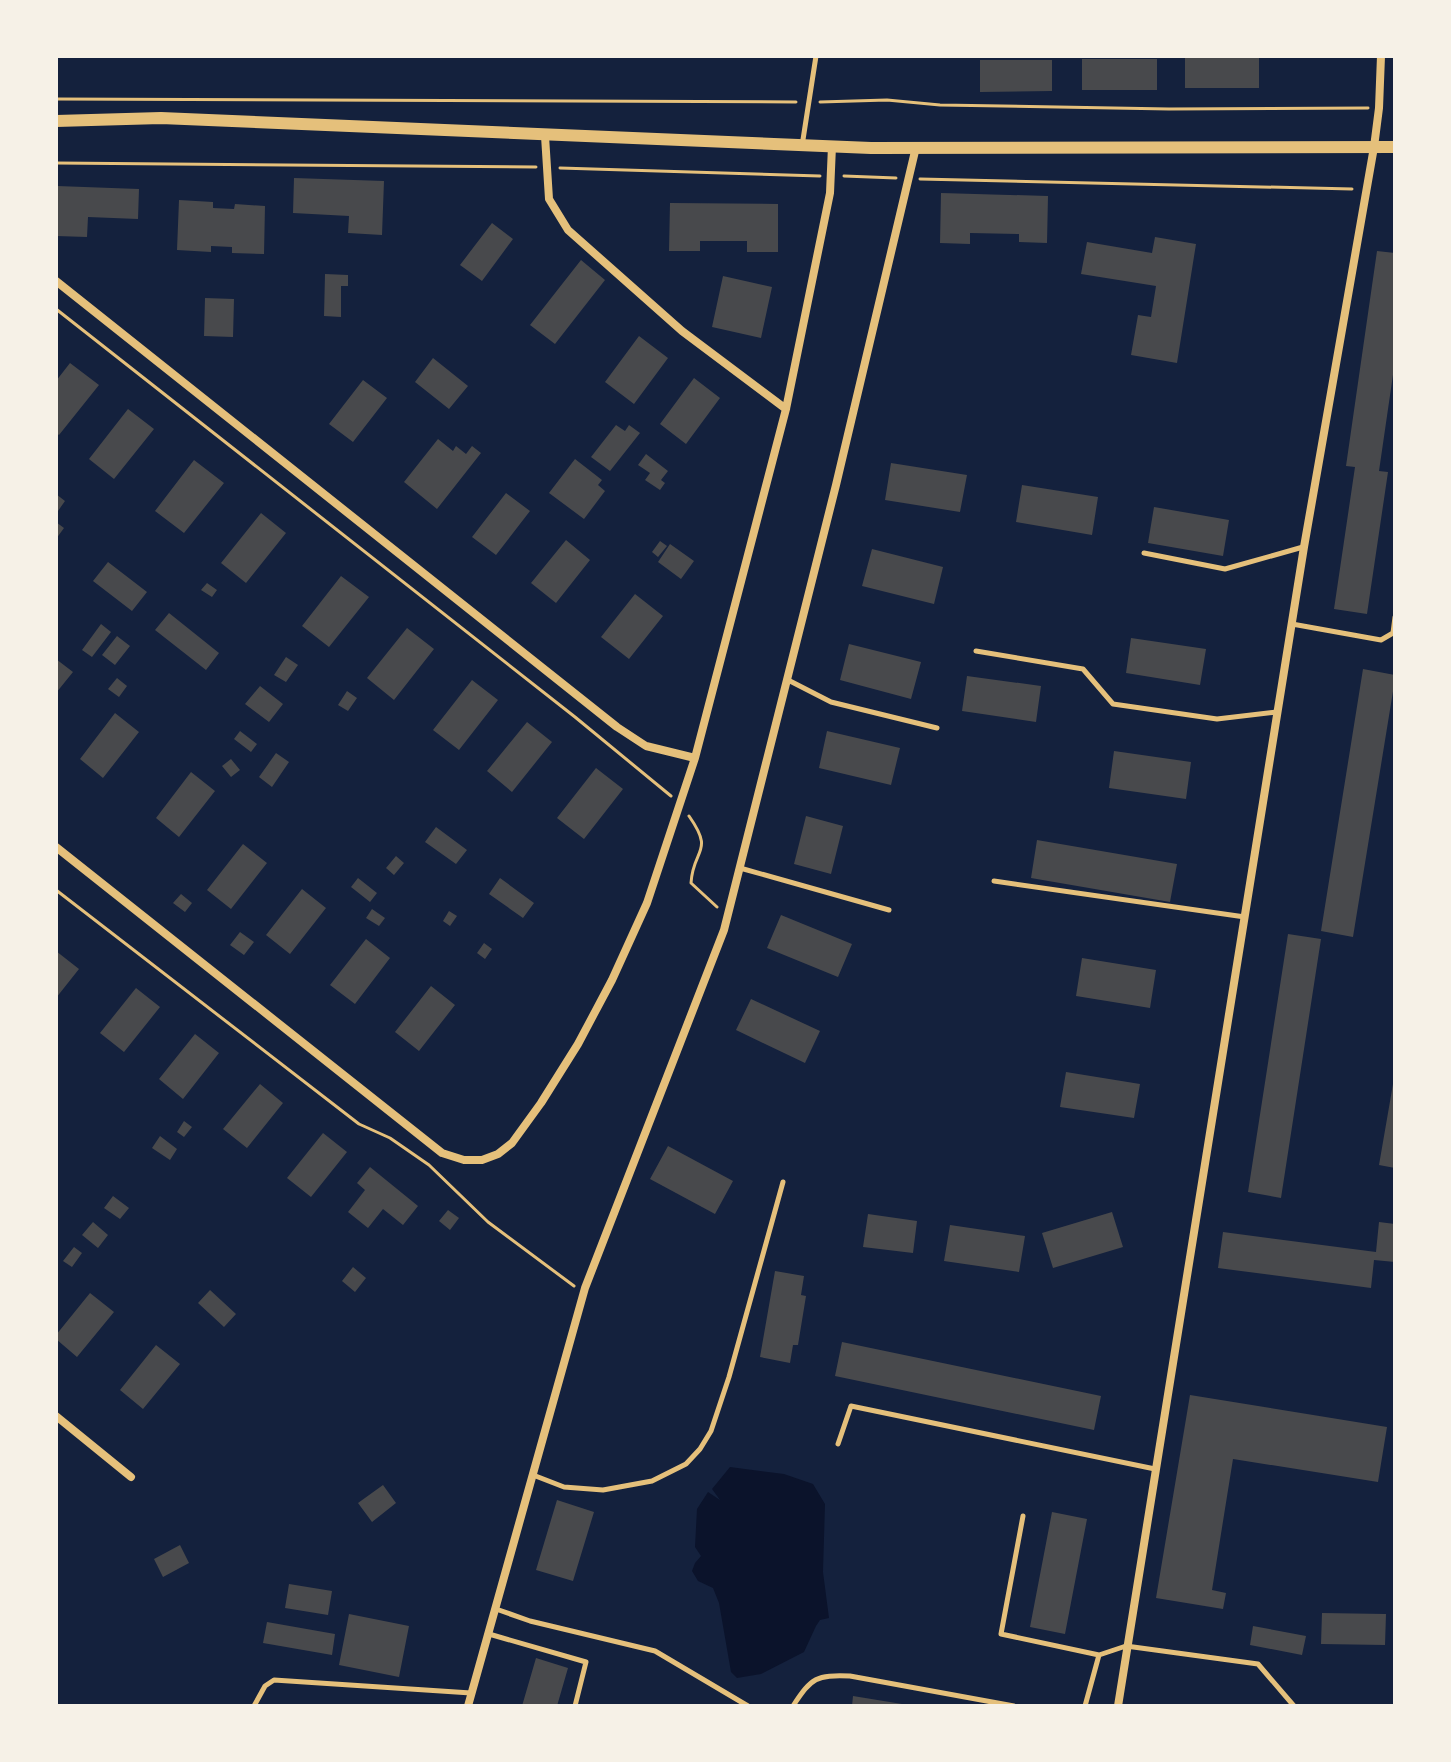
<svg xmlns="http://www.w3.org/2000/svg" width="1451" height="1762" viewBox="0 0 1451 1762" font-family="'DM Sans',sans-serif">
	<rect width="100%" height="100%" fill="#14213d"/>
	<path fill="#0b132b" d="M730,1467L784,1474L813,1484L825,1504L823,1572L829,1618L820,1620L816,1626L804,1652L761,1674L737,1678L731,1672L719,1603L713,1588L698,1581L692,1571L695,1563L701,1556L695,1547L697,1509L708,1492L720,1500L712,1489Z"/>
	<path fill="#48494c" d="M1185,57L1259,58V88H1185Z
		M1082,59H1157V90H1082Z
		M980,60H1052V91L980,92Z
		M294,178L384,181L382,235L348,233L349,216L293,213Z
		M57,186L139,189L138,219L88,217L87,237L56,236Z
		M941,193L1048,196L1047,243L1019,242V234L970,233V244L940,243Z
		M179,200L213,202V208L234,209L235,204L265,206L264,254L232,253V247L211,246V252L177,250Z
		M670,203L778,204V252H747V241H700V251H669Z
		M492,223L513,239L482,281L460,265Z
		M1155,237L1196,244L1177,363L1131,355L1138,315L1151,317L1156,286L1081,274L1087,242L1152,253Z
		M1377,251L1395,253V361L1379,471L1388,472L1367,614L1334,609L1355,467L1346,466Z
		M581,260L605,280L555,344L530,325Z
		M325,274L348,275V286H341V317L324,316Z
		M723,276L772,287L761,338L712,327Z
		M205,298L234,299L233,337L204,336Z
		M639,336L668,358L634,404L605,382Z
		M433,358L468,386L449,409L415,382Z
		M70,363L99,385L59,435L56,433V381Z
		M694,378L720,398L686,444L660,424Z
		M363,380L387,398L353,442L329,424Z
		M128,409L154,429L114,479L89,459Z
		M616,425L625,431L629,425L640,433L610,471L591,457Z
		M438,439L453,451L456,446L466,454L472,446L481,453L437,509L404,482Z
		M646,454L668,471L661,480L665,483L660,490L645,480L650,473L638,465Z
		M575,459L602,480L598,485L605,491L584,519L549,493Z
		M194,460L224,483L184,533L155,511Z
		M891,463L967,475L960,512L885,500Z
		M1022,485L1098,497L1092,535L1016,522Z
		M506,493L530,511L496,555L472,537Z
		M56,494L65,501L58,511L56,509Z
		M1154,507L1229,520L1223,556L1148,543Z
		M261,513L286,533L246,583L221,563Z
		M56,522L64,528L56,539Z
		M566,540L590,560L556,603L531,583Z
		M660,541L667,546L658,557L652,552Z
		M670,544L694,561L681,579L658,562Z
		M872,549L943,567L934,604L862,586Z
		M108,562L147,592L132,611L93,581Z
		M341,576L369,597L329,647L302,626Z
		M207,583L217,590L212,597L201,590Z
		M635,594L663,616L629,659L601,637Z
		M169,613L219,653L206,670L155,630Z
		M101,624L111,632L92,657L82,650Z
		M407,628L434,649L394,700L367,678Z
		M117,636L130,646L115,665L102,655Z
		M1131,638L1206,649L1200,685L1126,673Z
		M849,644L921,662L911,699L840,680Z
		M286,657L298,665L286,682L274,675Z
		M56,659L73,672L56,693Z
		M1363,669L1395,675V679L1353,937L1321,931Z
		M967,676L1041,686L1036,722L962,711Z
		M117,678L127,686L119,697L108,689Z
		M472,680L498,700L459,750L433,730Z
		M260,686L283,704L269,722L245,704Z
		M347,691L357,698L348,711L338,705Z
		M115,713L139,732L103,778L80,759Z
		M527,722L552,742L512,792L487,771Z
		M240,731L257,744L251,752L234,739Z
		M827,731L900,748L891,785L819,768Z
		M1114,751L1191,762L1186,799L1109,788Z
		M276,753L289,762L272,787L259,777Z
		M231,759L240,770L231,777L222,766Z
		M596,768L623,789L584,839L557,818Z
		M191,772L215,791L179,837L156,818Z
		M806,816L843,826L831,874L794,864Z
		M436,827L467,850L456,864L425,842Z
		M1037,840L1177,864L1170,902L1031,878Z
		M243,844L267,863L231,909L207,890Z
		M396,856L404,863L394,875L386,868Z
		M358,878L377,893L370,902L351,887Z
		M500,878L534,903L523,918L489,894Z
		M302,889L326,908L290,954L266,935Z
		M181,894L192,903L185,912L173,903Z
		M372,909L385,918L379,926L366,918Z
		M449,911L457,916L450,926L443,921Z
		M781,915L852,944L838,977L767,948Z
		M240,932L254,942L244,955L230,945Z
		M1288,934L1321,939L1281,1198L1248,1192Z
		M366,939L390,958L355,1004L330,985Z
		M484,943L492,949L485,959L477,953Z
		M56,951L79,969L56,998Z
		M1082,958L1156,970L1150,1008L1076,996Z
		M431,986L455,1005L419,1051L395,1032Z
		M136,988L160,1007L124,1052L100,1033Z
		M751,999L820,1031L805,1063L736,1030Z
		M195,1034L219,1053L183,1099L159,1079Z
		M1066,1072L1140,1084L1134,1118L1060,1107Z
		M260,1084L283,1103L247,1148L223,1129Z
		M1393,1084H1395V1168L1379,1165Z
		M184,1121L192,1127L184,1137L177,1132Z
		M323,1133L347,1152L311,1197L287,1178Z
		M160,1136L177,1149L170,1160L152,1148Z
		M668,1146L733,1181L715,1214L650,1179Z
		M370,1167L418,1206L403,1225L383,1209L368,1228L348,1212L365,1190L357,1183Z
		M113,1196L129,1208L120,1219L104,1208Z
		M448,1210L459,1218L450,1230L439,1221Z
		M1112,1212L1123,1247L1053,1268L1042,1233Z
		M868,1214L917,1221L913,1253L863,1247Z
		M93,1222L108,1235L98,1248L82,1235Z
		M1379,1222L1395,1224V1262L1374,1260L1371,1288L1218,1268L1223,1232L1376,1252Z
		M950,1225L1025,1236L1019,1272L944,1261Z
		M74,1247L82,1253L72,1267L63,1261Z
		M353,1267L366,1278L355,1292L342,1281Z
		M775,1271L804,1276L801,1295L806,1296L798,1345H793L790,1363L760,1357Z
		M210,1290L236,1314L224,1327L198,1303Z
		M90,1293L114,1312L77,1357L56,1339V1335Z
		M842,1342L1101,1396L1094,1430L835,1376Z
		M156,1345L180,1364L143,1409L120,1390Z
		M1190,1395L1387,1427L1378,1482L1233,1459L1212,1590L1226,1593L1223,1609L1156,1598Z
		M383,1485L396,1503L372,1522L358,1503Z
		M557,1500L594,1512L573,1581L536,1570Z
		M1052,1512L1087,1519L1065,1634L1030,1627Z
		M180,1545L189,1563L163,1577L154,1559Z
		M289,1584L332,1591L328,1615L285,1608Z
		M1322,1613L1386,1614L1385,1645L1321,1644Z
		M349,1614L409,1626L399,1677L339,1665Z
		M267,1622L335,1634L332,1655L263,1643Z
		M1253,1626L1306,1636L1302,1655L1250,1645Z
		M536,1658L568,1668L557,1706H522Z
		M853,1696L902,1704V1706H852Z"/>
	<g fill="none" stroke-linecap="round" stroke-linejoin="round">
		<path stroke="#e5c07b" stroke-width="3" d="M56,99L796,102
			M820,102L887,100L940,105L1169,109L1368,108
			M56,163L536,167
			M560,168L820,176
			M844,176L896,178
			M920,179L1352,189
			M56,309L575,717L671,796
			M689,816C715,853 693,848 691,883L717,907
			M56,890L359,1124L390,1138L429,1165L488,1222L574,1286"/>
		<path stroke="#e5c07b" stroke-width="5" d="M802,146L816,56
			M1144,553L1225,569L1303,547
			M1292,624L1381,640L1393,633L1395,617
			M976,651L1083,669L1113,704L1217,719L1277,712
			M788,680L831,702L937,728
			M740,868L889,910
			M994,881L1245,917
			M838,1444L851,1406L1155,1469
			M533,1475L564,1487L603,1490L652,1481L686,1464L700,1449L711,1431L729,1377L783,1182
			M1023,1516L1001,1634L1099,1655
			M496,1609L530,1621L655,1651L748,1706
			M489,1634L586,1662L575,1706
			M254,1706L265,1686L274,1680L471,1693
			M793,1706C812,1677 816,1675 850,1676L1014,1706
			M1085,1706L1099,1655L1126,1646L1258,1664L1294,1706"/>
		<path stroke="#e5c07b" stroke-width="8" d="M545,136L549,199L568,230L682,331L786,409
			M56,281L617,727L646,746L695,758
			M56,847L442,1153L464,1160H482L498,1154L512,1143L541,1103L578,1044L612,980L647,903L695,758L786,409L830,193L832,146
			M56,1416L131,1477
			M468,1706L585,1288L724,930L836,485L916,147
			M1118,1706L1304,547L1374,147L1379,108L1381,56"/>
		<path stroke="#e5c07b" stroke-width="12" d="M56,121L161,118L871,148L1395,147"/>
	</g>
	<rect width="1451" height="1762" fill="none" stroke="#f6f1e7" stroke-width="116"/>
</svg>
